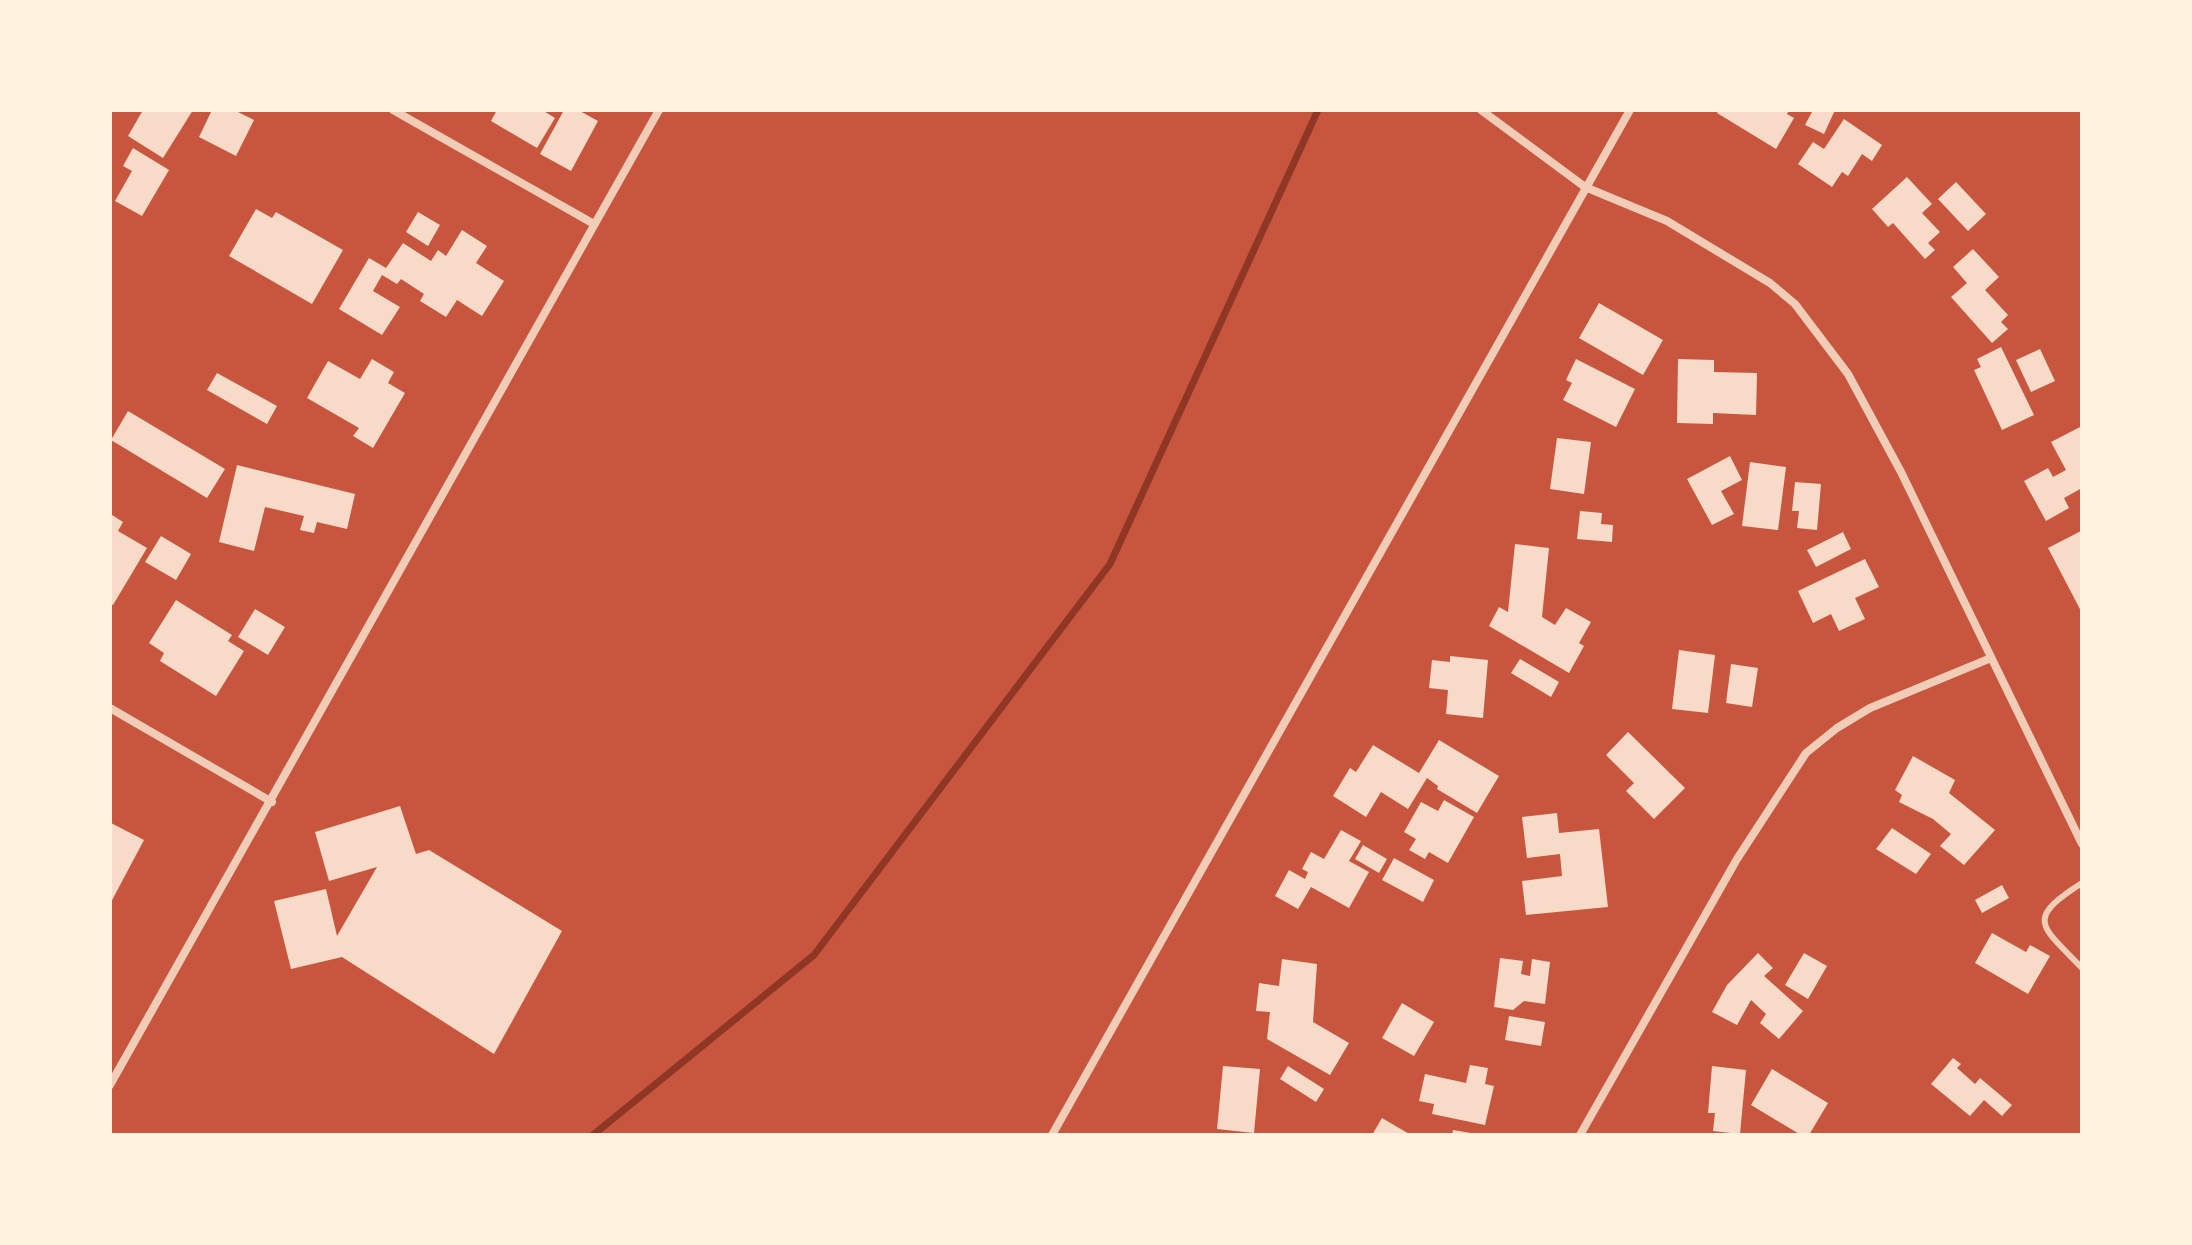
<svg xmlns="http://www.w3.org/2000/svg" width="2192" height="1245" viewBox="0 0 2192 1245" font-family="Helvetica,sans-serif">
	<rect width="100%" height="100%" fill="#c8553d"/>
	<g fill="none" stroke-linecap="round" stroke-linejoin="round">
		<path stroke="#8f3625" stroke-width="7" d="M593,1135L814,955L1110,564L1318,110"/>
	</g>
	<path fill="#f7dbc8" d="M143,110H193L163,158L128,136Z
		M212,110H234L254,120L236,156L199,137Z
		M497,110H542L555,118L537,148L491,121Z
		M564,110H578L598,121L571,171L540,154Z
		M1719,110H1789L1787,114L1794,118L1776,149L1717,113Z
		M1813,110H1835L1824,134L1805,125Z
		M1844,119L1882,145L1872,161L1862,154L1848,176L1842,172L1832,187L1798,164L1813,142L1824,149Z
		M133,148L169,170L142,216L115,201L132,171L123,166Z
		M1907,177L1932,204L1922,213L1940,232L1928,243L1935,250L1925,259L1893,223L1888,227L1872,209Z
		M1956,182L1986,214L1968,231L1938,199Z
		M256,209L272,218L276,212L343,250L312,304L229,256Z
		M418,212L440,225L428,246L406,232Z
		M462,230L487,246L476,263L504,281L482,316L457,300L446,317L420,301L424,294L401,279L397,284L382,275L373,291L400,307L382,335L339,309L369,258L386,268L403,243L431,261L438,250L446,256Z
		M1973,249L1999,277L1985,290L2008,315L2001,322L2008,329L1992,343L1951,297L1967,283L1953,267Z
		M1599,303L1663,340L1643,375L1579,338Z
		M2001,347L2034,415L2002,430L1974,370L1981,367L1977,359Z
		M2040,349L2055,381L2031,392L2016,360Z
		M372,359L394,372L388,383L405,393L373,448L353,436L359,428L307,398L328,361L360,379Z
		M1576,359L1635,389L1616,427L1563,400L1572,383L1566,380Z
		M1678,359L1714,360V372L1757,373L1756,415L1713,413V424L1677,423Z
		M217,373L277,406L267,424L207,390Z
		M128,411L225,469L207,498L111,440Z
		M2082,426V488L2064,498L2069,508L2046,521L2024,481L2048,468L2053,477L2066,470L2051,442Z
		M1557,438L1591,442L1584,494L1550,489Z
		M1730,456L1742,480L1721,491L1734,514L1712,525L1687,479Z
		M1750,462L1786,467L1778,530L1742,526Z
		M237,465L355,494L347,529L317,522L314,533L300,530L304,516L265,507L254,551L219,542Z
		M1795,482L1821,484L1817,530L1797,528L1799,511H1792Z
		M1580,511L1602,513L1601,524L1613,525L1612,542L1577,539Z
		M112,515L123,522L118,531L147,548L113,605L110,603Z
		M2081,531L2082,534V613L2048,548Z
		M1843,532L1851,549L1816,567L1807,550Z
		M161,536L191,554L176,580L145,562Z
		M1515,544L1549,548L1542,617L1555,625L1566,608L1591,622L1579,643L1584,646L1569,673L1489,626L1499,607L1508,612Z
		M1865,559L1879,587L1855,598L1865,619L1839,631L1831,614L1813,623L1798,591Z
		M176,600L232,635L228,641L244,651L216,696L160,661L164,653L149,643Z
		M255,609L285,627L268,655L238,637Z
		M1679,650L1715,655L1708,713L1672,709Z
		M1450,656L1488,660L1483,718L1446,714L1448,690L1429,688L1432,660L1450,662Z
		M1520,659L1559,682L1551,697L1511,673Z
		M1731,664L1758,668L1752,707L1726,703Z
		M1628,732L1685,788L1654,819L1626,791L1634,783L1606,755Z
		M1439,740L1499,776L1477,813L1437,789L1438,786L1427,778L1408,809L1381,792L1366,817L1333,796L1350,768L1356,772L1373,745L1419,773Z
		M1913,756L1955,780L1949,793L1995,830L1964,865L1940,846L1951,834L1933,819L1899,802L1902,795L1895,790Z
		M1444,800L1474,817L1448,863L1429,852L1425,859L1409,850L1416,839L1404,832L1421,802L1438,811Z
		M400,806L416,854L429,850L562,931L494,1054L342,957L291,969L274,901L326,889L337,936L377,867L329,881L315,832Z
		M1557,813L1559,833L1599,829L1608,907L1526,915L1522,881L1562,876L1560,854L1527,858L1522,817Z
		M111,823L144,840L110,904V825Z
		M1892,828L1931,854L1916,874L1876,849Z
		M1341,830L1361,841L1349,861L1369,872L1349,908L1311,887L1298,909L1275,896L1289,870L1305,879L1308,872L1302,869L1311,852L1324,859Z
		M1363,845L1387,859L1379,873L1355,859Z
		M1394,858L1434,880L1423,902L1382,880Z
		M2002,885L2009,898L1982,913L1975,900Z
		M1992,933L2026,952L2030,945L2050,956L2028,994L1975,963Z
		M1758,953L1773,968L1764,976L1803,1011L1779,1039L1760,1023L1766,1014L1751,1000L1737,1025L1712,1012L1727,985Z
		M1804,953L1827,966L1808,999L1785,985Z
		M1500,958L1523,961L1521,974L1530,976L1532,959L1550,962L1545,1004L1524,1001L1513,1010L1494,1007Z
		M1282,959L1317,964L1313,1022L1349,1043L1330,1075L1267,1039L1270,1012L1256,1011L1259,983L1279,986Z
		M1402,1003L1434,1022L1414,1056L1382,1038Z
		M1509,1016L1545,1022L1541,1046L1505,1040Z
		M1953,1058L1961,1064L1957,1068L1975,1084L1980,1078L2012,1105L2002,1116L1984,1100L1970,1116L1931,1084Z
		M1470,1065L1488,1068L1485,1084L1494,1086L1485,1125L1432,1114L1434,1104L1419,1101L1425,1074L1466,1083Z
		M1223,1066L1260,1069L1254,1133L1217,1129Z
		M1288,1066L1324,1089L1316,1102L1280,1079Z
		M1712,1066L1746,1070L1740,1134L1713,1131L1715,1113H1708Z
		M1772,1069L1828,1103L1809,1135H1801L1751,1105Z
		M1382,1118L1411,1135H1372Z
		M1453,1130L1471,1133V1135H1452Z"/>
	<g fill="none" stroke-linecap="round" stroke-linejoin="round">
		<path stroke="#f1ccb7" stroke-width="6" d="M2082,883C2024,920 2041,925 2082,968"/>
		<path stroke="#f1ccb7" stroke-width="8" d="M393,110L594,224
			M1481,110L1585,187L1667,221L1770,283L1795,304L1848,374L1901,472L2082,844
			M110,708L272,802
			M110,1085L659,110
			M1052,1135L1630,110
			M1580,1135L1737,859L1806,753L1837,728L1870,708L1991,658"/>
	</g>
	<rect width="2192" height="1245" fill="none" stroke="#fff3e0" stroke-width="224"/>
</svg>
